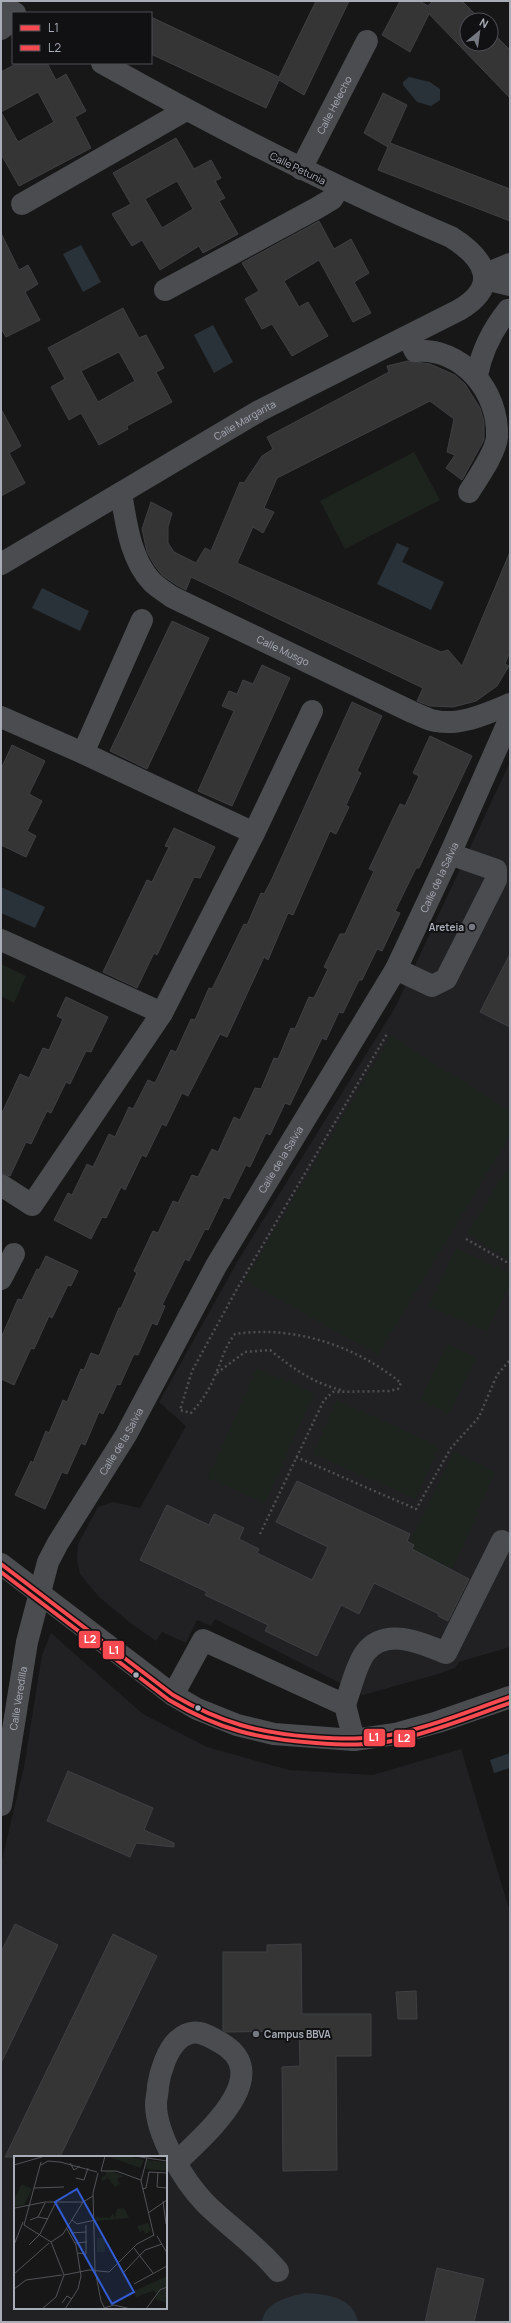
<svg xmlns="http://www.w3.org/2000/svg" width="511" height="2323" viewBox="0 0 511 2323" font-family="Manrope,sans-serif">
	<rect width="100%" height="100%" fill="#171717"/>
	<path fill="#212123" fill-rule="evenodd" d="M510,762V1647L459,1662L455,1668L438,1674L363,1695L215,1619L211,1626L197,1620L186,1643L162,1632L156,1641L133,1625L99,1597L80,1574L77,1558L78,1544L98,1507L113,1502L140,1508L186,1426L159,1402L239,1259L396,1006Z
		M51,1633L143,1714L207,1747L289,1770L373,1775L461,1749L510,1912V2322L1,2321V1864L24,1767L42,1655ZM15,2157H166V2308H15Z"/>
	<path fill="#1d241e" d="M414,452L440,500L345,549L320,501Z
		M1,964L26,976L14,1003L1,996Z
		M391,1036L510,1111V1135L378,1355L245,1280Z
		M510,1165V1260L467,1233Z
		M456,1248L510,1273V1283L487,1332L429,1306Z
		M447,1344L476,1357L449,1414L420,1400Z
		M257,1368L314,1393L265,1503L208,1478Z
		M337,1400L439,1446L416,1499L313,1454Z
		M454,1452L495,1472L453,1569L412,1549L410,1543Z"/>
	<path fill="#2a3239" d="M409,77L430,82L440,89V100L431,106L417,102L403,85V82Z
		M81,245L101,282L83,292L63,254Z
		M213,325L233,362L214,373L194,335Z
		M397,543L409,548L402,562L444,582L431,610L377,584Z
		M42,588L89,611L80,631L32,608Z
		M1,887L45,907L35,928L1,913Z
		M510,1753V1768L494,1773L490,1760Z
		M305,2293C326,2294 354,2297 358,2322H262C265,2301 289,2297 305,2293Z"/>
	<path fill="#353536" stroke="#3f4043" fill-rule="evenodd" d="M316,1H349L304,95L279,80L266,108L151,54V17L279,77Z
		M400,1H420L428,6L433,1H462L481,20H467V44H491V31L510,50V98L429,14L410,52L382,35Z
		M18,63H47L56,80L66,74L86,111L75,117L91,148L19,186L1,154V72ZM38,92L54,122L18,142L1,112Z
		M383,93L407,105L390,143L510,189V221L378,170L388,147L364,133Z
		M176,138L194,169L211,160L221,178L215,181L225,198L219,201L238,234L203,253L199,246L160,270L142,240L132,246L112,214L131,204L113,173ZM177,181L193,209L162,228L145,199Z
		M319,221L334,249L351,239L369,273L354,282L371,313L353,322L319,260L284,281L299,307L308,302L328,336L292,356L272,324L262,329L245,299L259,291L242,263Z
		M1,233L19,270L28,265L38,284L25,292L40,320L6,337L1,328Z
		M123,308L139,338L146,335L164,368L156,372L172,402L127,426L128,429L99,445L81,413L69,420L51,387L65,379L48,348ZM119,352L135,381L98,402L81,371Z
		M408,361L430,364L455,375L465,384L480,408L484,422V440L462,480L446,468L455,455L447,452L454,419L430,401L277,478L264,508L274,512L263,533L253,527L237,563L441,652L448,650L462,666L510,552V652L505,664L509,666L497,686L476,701L453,707L430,706L417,701L423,688L191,577L186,590L178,586L162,575L155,566L147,552L142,529L151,502L172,513L168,527V543L174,552L196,563L205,548L211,551L240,482L244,483L262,456L273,449L267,437L389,372L387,366Z
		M1,409L21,446L9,453L25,483L1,496Z
		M172,621L209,638L147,769L110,751Z
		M262,665L290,678L232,806L198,791L234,711L222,706L229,691L237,694L243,680L253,684Z
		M352,702L382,716L357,771L361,773L346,805L349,807L336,834L330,831L293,915L288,913L268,960L264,957L227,1037L220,1034L188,1096L182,1093L166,1126L162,1124L146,1157L142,1155L125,1190L121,1187L106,1218L102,1217L91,1239L54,1220L68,1193L72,1195L87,1164L93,1167L109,1134L115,1137L129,1107L133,1109L148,1080L155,1083L171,1050L176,1052L191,1019L195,1020L209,988L212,989L244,924L247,925L261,893L264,894L271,881Z
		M430,736L472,756L419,868H416L395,911L400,913L382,951L377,949L362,980H359L343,1013L339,1012L326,1040L322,1038L290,1105L285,1103L270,1135L266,1133L250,1167L246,1165L229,1199L224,1197L208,1230L205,1229L189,1261L185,1259L162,1305L165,1306L157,1325L152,1323L138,1355L134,1354L120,1385L117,1384L103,1414L99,1412L85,1445L81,1443L67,1474L62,1472L45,1509L15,1495L31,1461L33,1463L46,1431L49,1433L63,1400L67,1402L81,1369L84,1370L91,1353L99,1356L119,1308H121L137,1273L134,1271L153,1231L158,1233L173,1201L178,1203L192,1175L198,1177L212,1149L218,1152L234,1117L240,1120L255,1088L261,1089L274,1058L278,1059L291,1028L295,1029L309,997L314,998L328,969L324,967L340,934H345L374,871L369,869L400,804L405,806L419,776L413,773Z
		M12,745L45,761L29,794L42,801L27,831L36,836L26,857L1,845V769Z
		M174,828L215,847L200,878L194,877L157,955L154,953L137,988L103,972L147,880L152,882L169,847L165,846Z
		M510,954V1027L480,1012Z
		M66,997L108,1017L91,1052L86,1051L70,1084L66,1082L51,1113L47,1111L31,1144L26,1142L10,1176L1,1173V1115L20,1074L29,1078L43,1048L49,1050L63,1019L57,1016Z
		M46,1256L78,1271L71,1286L68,1285L52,1318L49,1316L34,1349L31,1348L14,1385L1,1379V1338L18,1299L22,1300L37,1269L39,1270Z
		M297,1481L410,1534L407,1541L414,1545L412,1549L469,1579L448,1621L438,1616L439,1614L374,1583L359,1614L341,1605L317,1656L265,1631L268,1625L205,1595L207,1592L140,1560L167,1505L209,1525L214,1514L244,1528L239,1539L259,1549L257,1553L312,1580L328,1547L276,1522Z
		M68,1771L153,1808L144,1830L174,1843V1847L136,1843L130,1857L47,1821Z
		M15,1924L58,1945L1,2063V1952Z
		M113,1934L157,1956L60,2157H5Z
		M301,1944L302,2014H371V2056H336L337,2170L283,2171L282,2067L300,2066L299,2031L226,2032L223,2030V1952H267V1945Z
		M416,1991L417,2019H398L396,1992Z
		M437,2268L484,2279L474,2322H425Z"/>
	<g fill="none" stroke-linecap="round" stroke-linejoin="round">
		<path stroke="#4d4e52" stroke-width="2.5" stroke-dasharray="2 3" stroke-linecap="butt" d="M466,1239L510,1264
			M217,1373L245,1352L270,1350C295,1370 313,1383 344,1391
			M296,1457L416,1509L451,1448L479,1417L497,1375L510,1360
			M260,1534L324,1400L333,1392L389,1391L398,1389L401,1383C356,1346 294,1325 235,1334C224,1348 223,1358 216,1373C210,1389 202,1401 191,1413L180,1410L192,1371L238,1287L387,1034"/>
		<g stroke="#4b4c50" stroke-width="22">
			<path d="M1,5L15,13"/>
			<path d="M1,29L13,20"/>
			<path id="s1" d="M301,169L367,41"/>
			<path d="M22,204L186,110"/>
			<path d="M485,279L493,271L510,264"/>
			<path d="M485,279L510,285"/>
			<path d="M165,290L317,208L332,199L339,188"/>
			<path d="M408,337L415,351C462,347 499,391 497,437C496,452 477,479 469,492"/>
			<path d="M477,375C482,350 492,330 508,310"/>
			<path id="s2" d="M121,493C126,522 130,559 152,582C157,587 165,592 172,597L412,712C420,715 428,720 436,721C461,726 488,713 510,704"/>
			<path id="s3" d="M1,564L259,411L459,310C500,286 486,259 451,237C331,186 216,127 102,63"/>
			<path d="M1,717L83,753L254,833"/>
			<path d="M83,753L142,620"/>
			<path d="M1,940L162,1013"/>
			<path d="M396,969L432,986L446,979L496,880V870L450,854"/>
			<path d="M1,1185L32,1205L162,1013L254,833L312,711"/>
			<path d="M1,1279L14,1254"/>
			<path d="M1,1564L173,1695L197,1709L237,1725L274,1734L354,1740L395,1734L438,1722L510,1697"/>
			<path d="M173,1695L203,1640L345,1705L354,1740"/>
			<path d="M345,1705C350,1691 356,1665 365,1653C385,1626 421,1643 446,1653L502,1541"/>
			<path id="s4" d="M1,1805L27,1642L48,1562L58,1543L126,1435L216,1266L396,969L450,854L510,718"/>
			<path d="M177,2162C203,2136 277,2075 221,2043C206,2034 193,2026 178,2040C167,2050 160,2072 158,2086C158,2092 156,2099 156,2104C156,2135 184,2181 205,2203C229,2227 257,2245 278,2271"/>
		</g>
		<defs>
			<path id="bus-1" d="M1,1564L173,1695C221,1723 259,1733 313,1737C341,1739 367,1740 395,1734C434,1726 472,1710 510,1697"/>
			<path id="bus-2" d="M1,1572L169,1700C219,1730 259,1739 316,1743C344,1745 370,1746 397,1740C436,1731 473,1716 510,1703"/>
		</defs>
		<use href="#bus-1" stroke="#111113" stroke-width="7"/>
		<use href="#bus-2" stroke="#111113" stroke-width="7"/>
		<use href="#bus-1" stroke="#f64950" stroke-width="4"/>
		<use href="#bus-2" stroke="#f64950" stroke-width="4"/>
	</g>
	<g fill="#757880" stroke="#111113" stroke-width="1.5">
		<circle cx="472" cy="927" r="4"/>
		<circle cx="256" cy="2034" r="4"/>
	</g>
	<g fill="#a8adb8" stroke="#111113" stroke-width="1.5">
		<circle cx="136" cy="1675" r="3.5"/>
		<circle cx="198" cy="1708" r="3.5"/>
	</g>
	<g text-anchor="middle" stroke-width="4" stroke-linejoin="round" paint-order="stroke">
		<g font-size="10" fill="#a8adb8" stroke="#111113">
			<text dy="4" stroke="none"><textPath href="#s1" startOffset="72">Calle Helecho</textPath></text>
			<text transform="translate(298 168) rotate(26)" y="4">Calle Petunia</text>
			<text dy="4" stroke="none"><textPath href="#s3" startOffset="283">Calle Margarita</textPath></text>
			<text dy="4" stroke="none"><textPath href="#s2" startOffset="244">Calle Musgo</textPath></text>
			<text dy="4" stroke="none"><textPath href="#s4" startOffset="1037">Calle de la Salvia</textPath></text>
			<text dy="4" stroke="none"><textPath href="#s4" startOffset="713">Calle de la Salvia</textPath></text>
			<text dy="4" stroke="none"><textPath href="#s4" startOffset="389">Calle de la Salvia</textPath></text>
			<text dy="4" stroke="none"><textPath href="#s4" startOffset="108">Calle Veredilla</textPath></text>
		</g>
		<g font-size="10" font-weight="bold" fill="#a8adb8" stroke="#111113" text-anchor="end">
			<text x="464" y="931">Areteia</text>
			<text x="264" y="2038" text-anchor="start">Campus BBVA</text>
		</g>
	</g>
	<g transform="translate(14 2156)">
		<rect width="153" height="153" fill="#171717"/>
		<path d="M93,0H113L130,4L126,12ZM133,4L153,6V15L132,13ZM97,15L109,20L103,23L106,28L101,31L94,22L89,25L87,22L92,19L91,16ZM8,28L18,33L10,49L1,50L0,43ZM110,52L115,62L82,65L81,61L96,62L99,57L101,62L103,53ZM134,67L137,75L131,78L129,74L126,76L123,70ZM83,82H91V96H83ZM153,120V130L142,137L138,133L139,135L122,141L120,135ZM153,132V147L141,143L145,136Z" fill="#1d241e"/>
		<path fill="none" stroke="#515357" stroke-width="1" d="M120,0L153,5M133,2L127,25L140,80M56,7L60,14L66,10M0,9L31,0M27,9L34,5L46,6L83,16M87,15H102L127,24M87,15L91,0M144,16L143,31L153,32M84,17L79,37L81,114L87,145L91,153M62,22L70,24L74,12M20,32L50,31M128,33L132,32L135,16L153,17M149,45L152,68M1,52L31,46H69L79,40M134,57L153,44M24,61L31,47M16,64L24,61L34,63M58,64L63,68L81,64M10,69L37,86L50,119M10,69L27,6M57,77L72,76M143,80L153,97M37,86L49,78L69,46M61,87L73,86M0,89L9,66M15,89L26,78L42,46M120,92L139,117M64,97L72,98V69M110,116L131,94L148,88M0,118L35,87M120,128L153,110M0,133L12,124L48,119M48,147L53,140L58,143M28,153L42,141L50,119L75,114L95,116L123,88L140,79M51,153L64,133L67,120L62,89L53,73M87,153L100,149L117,153M132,153L146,134L153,131"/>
		<path fill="#325cd3" fill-opacity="0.15" stroke="#325cd3" stroke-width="2" d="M63,33L120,136L98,148L41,46Z"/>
		<rect width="153" height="153" fill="none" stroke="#a8adb8" stroke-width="2"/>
	</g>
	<g stroke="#111113" stroke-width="1.5">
		<rect x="78" y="1630" width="23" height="19" rx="4" fill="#f64950"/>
		<rect x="102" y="1640" width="23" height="20" rx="4" fill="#f64950"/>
		<rect x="363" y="1728" width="23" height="19" rx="4" fill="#f64950"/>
		<rect x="393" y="1729" width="23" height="19" rx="4" fill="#f64950"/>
	</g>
	<g font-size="11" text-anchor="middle" font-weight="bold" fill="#fff">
		<text x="90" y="1643">L2</text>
		<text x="114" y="1654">L1</text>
		<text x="374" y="1741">L1</text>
		<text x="404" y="1742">L2</text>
	</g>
	<rect width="511" height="2323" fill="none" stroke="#a8adb8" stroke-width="4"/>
	<rect x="12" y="12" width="140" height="52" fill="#111113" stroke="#4d4f55"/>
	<rect x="20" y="25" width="20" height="6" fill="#f64950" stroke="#4d4f55"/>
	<text x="48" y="32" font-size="12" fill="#a8adb8">L1</text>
	<rect x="20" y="45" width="20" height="6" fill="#f64950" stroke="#4d4f55"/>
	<text x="48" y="52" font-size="12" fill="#a8adb8">L2</text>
	<g transform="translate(479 32) rotate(29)"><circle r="19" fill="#111113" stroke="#4d4f55"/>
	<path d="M0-3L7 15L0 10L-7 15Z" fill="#757880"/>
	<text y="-6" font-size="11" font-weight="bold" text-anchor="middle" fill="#a8adb8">N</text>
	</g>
</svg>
